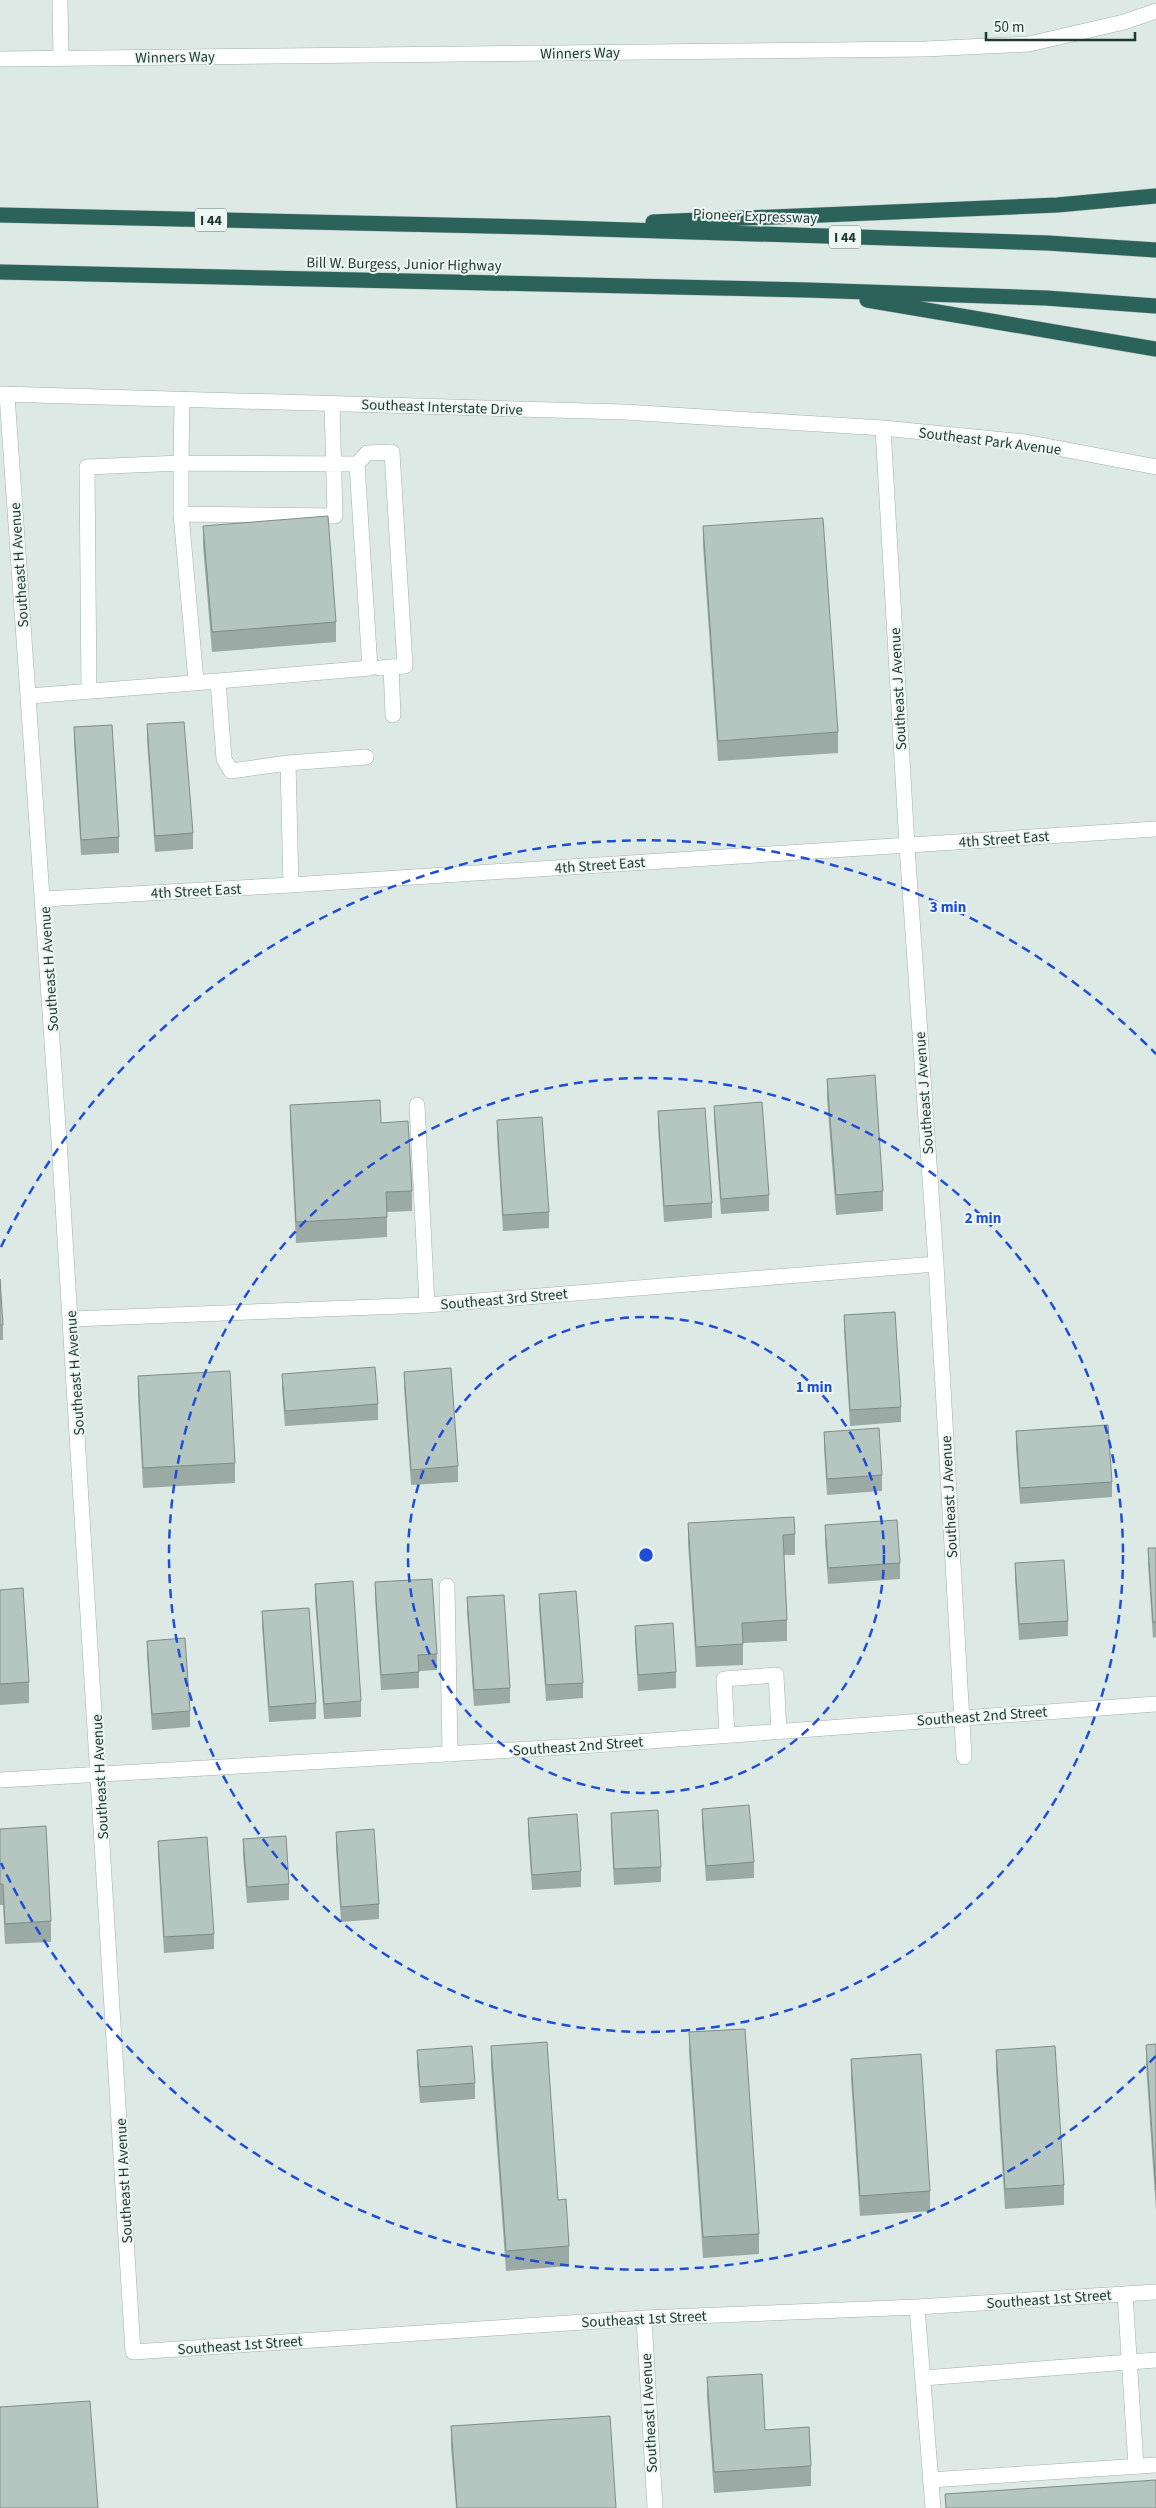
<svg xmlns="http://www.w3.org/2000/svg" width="1156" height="2508" viewBox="0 0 1156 2508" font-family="'Source Sans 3',sans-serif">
	<rect width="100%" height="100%" fill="#dde9e4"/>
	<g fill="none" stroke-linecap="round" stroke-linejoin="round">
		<defs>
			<path id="minor" d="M60,0L61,58
				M0,59L925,49L1029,44L1124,22L1156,11
				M0,394L624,412L883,428L1025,442L1156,467
				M7,395C55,1047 96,1699 133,2352L644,2318L917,2307L1156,2292
				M182,400L181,463L357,464
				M883,428L907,846L936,1264L964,1757
				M181,514L196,681
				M380,668L391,667L393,715
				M218,681L370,668L357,464L367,453L392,452L405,666L391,667
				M89,691L87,467L181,463V514L335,516L332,404
				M29,696L218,681L224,759L231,771L288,763
				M291,885L288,763L366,757
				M44,899L291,885L1156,829
				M417,1105L427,1305
				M72,1319L427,1305L936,1264
				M447,1586L450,1754
				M727,1735L724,1679L776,1675L779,1731
				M0,1780L581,1746L1156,1704
				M1125,2294L1136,2466
				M917,2307L933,2508
				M644,2318L655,2508
				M923,2378L1156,2360
				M930,2480L1156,2465"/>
			<path id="highway" d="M0,215L533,227L1048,243L1156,250
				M653,222L1057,205L1156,196
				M0,272L807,290L1046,298L1156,306
				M867,300L1156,349"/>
		</defs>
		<use href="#minor" stroke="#a0b0ab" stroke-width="16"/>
		<use href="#highway" stroke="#bcc3c2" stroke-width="16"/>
		<use href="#minor" stroke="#fff" stroke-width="15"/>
		<use href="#highway" stroke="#2b635b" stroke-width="15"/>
	</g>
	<path fill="#9caaa5" d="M203,526L336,622V642L212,652L203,546Z
		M703,526L838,732V753L718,761L703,546Z
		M147,724L193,833V849L155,852L147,740Z
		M74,727L119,837V853L81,855L74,743Z
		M827,1079L883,1191V1211L836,1215L827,1099Z
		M290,1105L381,1123L412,1191V1211L387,1212V1237L296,1243L290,1125Z
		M714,1106L769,1195V1211L721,1214L714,1121Z
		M658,1111L712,1203V1218L664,1222L658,1127Z
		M497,1120L549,1212V1228L503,1231L497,1136Z
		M0,1279L3,1325V1340H0Z
		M844,1315L901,1407V1422L850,1426L844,1331Z
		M404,1372L458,1466V1482L411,1485L404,1387Z
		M282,1374L378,1404V1420L285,1426L282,1389Z
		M138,1376L235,1463V1483L143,1488L138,1396Z
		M1016,1431L1112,1482V1497L1020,1504L1016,1447Z
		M824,1432L882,1475V1491L827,1495L824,1447Z
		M688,1523L795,1534V1555H784L787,1620V1641L743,1643V1665L696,1667L688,1543Z
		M825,1525L900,1563V1579L828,1584L825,1541Z
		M1148,1548H1156V1637L1153,1638L1148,1564Z
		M1015,1563L1068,1621V1636L1019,1640L1015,1579Z
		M375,1582L437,1654V1670L419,1671V1688L381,1690L375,1598Z
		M315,1584L361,1701V1717L324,1719L315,1599Z
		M0,1590L29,1682V1703L0,1705Z
		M539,1594L583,1683V1698L546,1701L539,1609Z
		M467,1597L510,1688V1703L474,1706L467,1613Z
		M262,1611L316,1703V1719L269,1722L262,1626Z
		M635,1626L676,1672V1688L638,1691L635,1641Z
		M147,1641L190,1711V1727L152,1730L147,1656Z
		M702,1809L754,1862V1878L706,1881L702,1824Z
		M611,1813L661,1867V1882L614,1885L611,1828Z
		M528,1818L581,1871V1887L532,1890L528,1833Z
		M0,1829L51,1921V1942L5,1944L3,1905H0Z
		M336,1832L379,1904V1919L341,1922L336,1848Z
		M243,1839L289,1884V1900L247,1903L243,1855Z
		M158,1841L214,1934V1949L164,1953L158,1856Z
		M689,2032L759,2234V2254L703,2258L689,2053Z
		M1156,2044V2211L1146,2065V2045Z
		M491,2046L558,2200L569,2246V2266L506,2271L491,2067Z
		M417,2050L475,2083V2099L420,2103L417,2065Z
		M996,2050L1064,2185V2205L1005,2209L996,2070Z
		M851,2059L930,2191V2211L860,2216L851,2079Z
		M707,2377L765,2430L811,2466V2486L714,2493L707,2397Z
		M451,2426L616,2508H456L451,2447Z"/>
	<path fill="#b5c6c0" stroke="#7f8b86" d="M328,516L336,622L212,632L203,526Z
		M823,518L838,732L718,741L703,526Z
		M184,722L193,833L155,836L147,724Z
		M112,725L119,837L81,840L74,727Z
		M875,1075L883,1191L836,1195L827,1079Z
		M380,1100L381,1123L408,1121L412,1191L386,1192L387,1217L296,1222L290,1105Z
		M762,1102L769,1195L721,1199L714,1106Z
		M705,1108L712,1203L664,1206L658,1111Z
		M542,1117L549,1212L503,1215L497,1120Z
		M0,1279L3,1325H0Z
		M895,1312L901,1407L850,1410L844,1315Z
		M375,1367L378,1404L285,1411L282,1374Z
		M451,1368L458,1466L411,1470L404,1372Z
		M230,1371L235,1463L143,1468L138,1376Z
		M1108,1425L1112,1482L1020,1488L1016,1431Z
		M879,1428L882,1475L827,1479L824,1432Z
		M794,1517L795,1534L783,1535L787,1620L742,1623L743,1644L696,1647L688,1523Z
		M897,1520L900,1563L828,1568L825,1525Z
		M1148,1548H1156V1622H1153Z
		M1064,1560L1068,1621L1019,1624L1015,1563Z
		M432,1579L437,1654L418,1655L419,1672L381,1675L375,1582Z
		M353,1581L361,1701L324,1704L315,1584Z
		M23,1588L29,1682L0,1684V1590Z
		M576,1591L583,1683L546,1685L539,1594Z
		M504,1595L510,1688L474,1690L467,1597Z
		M309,1608L316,1703L269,1707L262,1611Z
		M673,1623L676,1672L638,1675L635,1626Z
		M185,1638L190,1711L152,1714L147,1641Z
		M749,1805L754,1862L706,1866L702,1809Z
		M658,1810L661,1867L614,1869L611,1813Z
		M577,1814L581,1871L532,1875L528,1818Z
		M46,1826L51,1921L5,1924L3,1884H0V1829Z
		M374,1829L379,1904L341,1907L336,1832Z
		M286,1836L289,1884L247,1887L243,1839Z
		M207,1837L214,1934L164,1937L158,1841Z
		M745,2029L759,2234L703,2237L689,2032Z
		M547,2042L558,2200L566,2199L569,2246L506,2251L491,2046Z
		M1156,2044V2190L1146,2045Z
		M472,2046L475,2083L420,2087L417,2050Z
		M1055,2046L1064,2185L1005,2189L996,2050Z
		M921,2054L930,2191L860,2196L851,2059Z
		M762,2374L765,2430L809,2427L811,2466L714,2472L707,2377Z
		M90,2401L98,2508H0V2407Z
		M610,2416L616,2508H457L451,2426Z
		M1156,2480V2508H946L945,2494Z"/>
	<g fill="none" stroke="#1d4ed8" stroke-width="2.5" stroke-dasharray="9 6">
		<circle cx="646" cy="1555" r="238"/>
		<circle cx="646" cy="1555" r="477"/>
		<path d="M1156 2056A715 715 0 0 1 1 1863M1 1247A715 715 0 0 1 1156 1054"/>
	</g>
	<g text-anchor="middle" stroke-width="4" stroke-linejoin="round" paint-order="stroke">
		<g fill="#edf6f2" stroke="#5d716c" stroke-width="1">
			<rect x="195" y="208.5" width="32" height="23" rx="4"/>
			<rect x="829" y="225.5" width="32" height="23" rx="4"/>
		</g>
		<g font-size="14" font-weight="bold" fill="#1f3832">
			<text x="211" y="225">I 44</text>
			<text x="845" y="242">I 44</text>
		</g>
		<g font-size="15" fill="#1f3832" stroke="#edf6f2">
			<text transform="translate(580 53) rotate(-1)" y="5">Winners Way</text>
			<text transform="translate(175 57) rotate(-1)" y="5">Winners Way</text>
			<text transform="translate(755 216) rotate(2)" y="5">Pioneer Expressway</text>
			<text transform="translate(404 264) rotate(1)" y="5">Bill W. Burgess, Junior Highway</text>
			<text transform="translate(442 407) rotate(2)" y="5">Southeast Interstate Drive</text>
			<text transform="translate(990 441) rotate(7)" y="5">Southeast Park Avenue</text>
			<text transform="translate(19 565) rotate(-94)" y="5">Southeast H Avenue</text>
			<text transform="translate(898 689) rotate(-93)" y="5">Southeast J Avenue</text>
			<text transform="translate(1004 839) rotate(-4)" y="5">4th Street East</text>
			<text transform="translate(600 865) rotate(-4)" y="5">4th Street East</text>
			<text transform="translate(196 891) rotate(-3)" y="5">4th Street East</text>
			<text transform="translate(49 969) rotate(-94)" y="5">Southeast H Avenue</text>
			<text transform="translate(924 1093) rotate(-94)" y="5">Southeast J Avenue</text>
			<text transform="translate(504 1299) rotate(-5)" y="5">Southeast 3rd Street</text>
			<text transform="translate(75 1373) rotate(-94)" y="5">Southeast H Avenue</text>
			<text transform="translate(949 1497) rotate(-93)" y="5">Southeast J Avenue</text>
			<text transform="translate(982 1716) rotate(-4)" y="5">Southeast 2nd Street</text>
			<text transform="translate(578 1746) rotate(-4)" y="5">Southeast 2nd Street</text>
			<text transform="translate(100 1777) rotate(-93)" y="5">Southeast H Avenue</text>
			<text transform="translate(124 2181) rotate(-93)" y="5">Southeast H Avenue</text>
			<text transform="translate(1049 2299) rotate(-4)" y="5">Southeast 1st Street</text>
			<text transform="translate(644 2319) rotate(-3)" y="5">Southeast 1st Street</text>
			<text transform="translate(240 2345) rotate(-4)" y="5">Southeast 1st Street</text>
			<text transform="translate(649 2413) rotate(-93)" y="5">Southeast I Avenue</text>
		</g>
	</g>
	<circle cx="646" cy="1555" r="8" fill="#1d4ed8" stroke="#edf6f2" stroke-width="2.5"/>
	<g font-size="15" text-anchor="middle" font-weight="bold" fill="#1d4ed8" stroke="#edf6f2" stroke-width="4" stroke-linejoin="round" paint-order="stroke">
		<text x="948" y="912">3 min</text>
		<text x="983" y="1223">2 min</text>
		<text x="814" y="1392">1 min</text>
	</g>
	<path d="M986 32v8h149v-8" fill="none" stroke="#1f3832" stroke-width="2.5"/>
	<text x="994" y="32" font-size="15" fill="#1f3832" stroke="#edf6f2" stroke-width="4" paint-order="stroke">50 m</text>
</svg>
